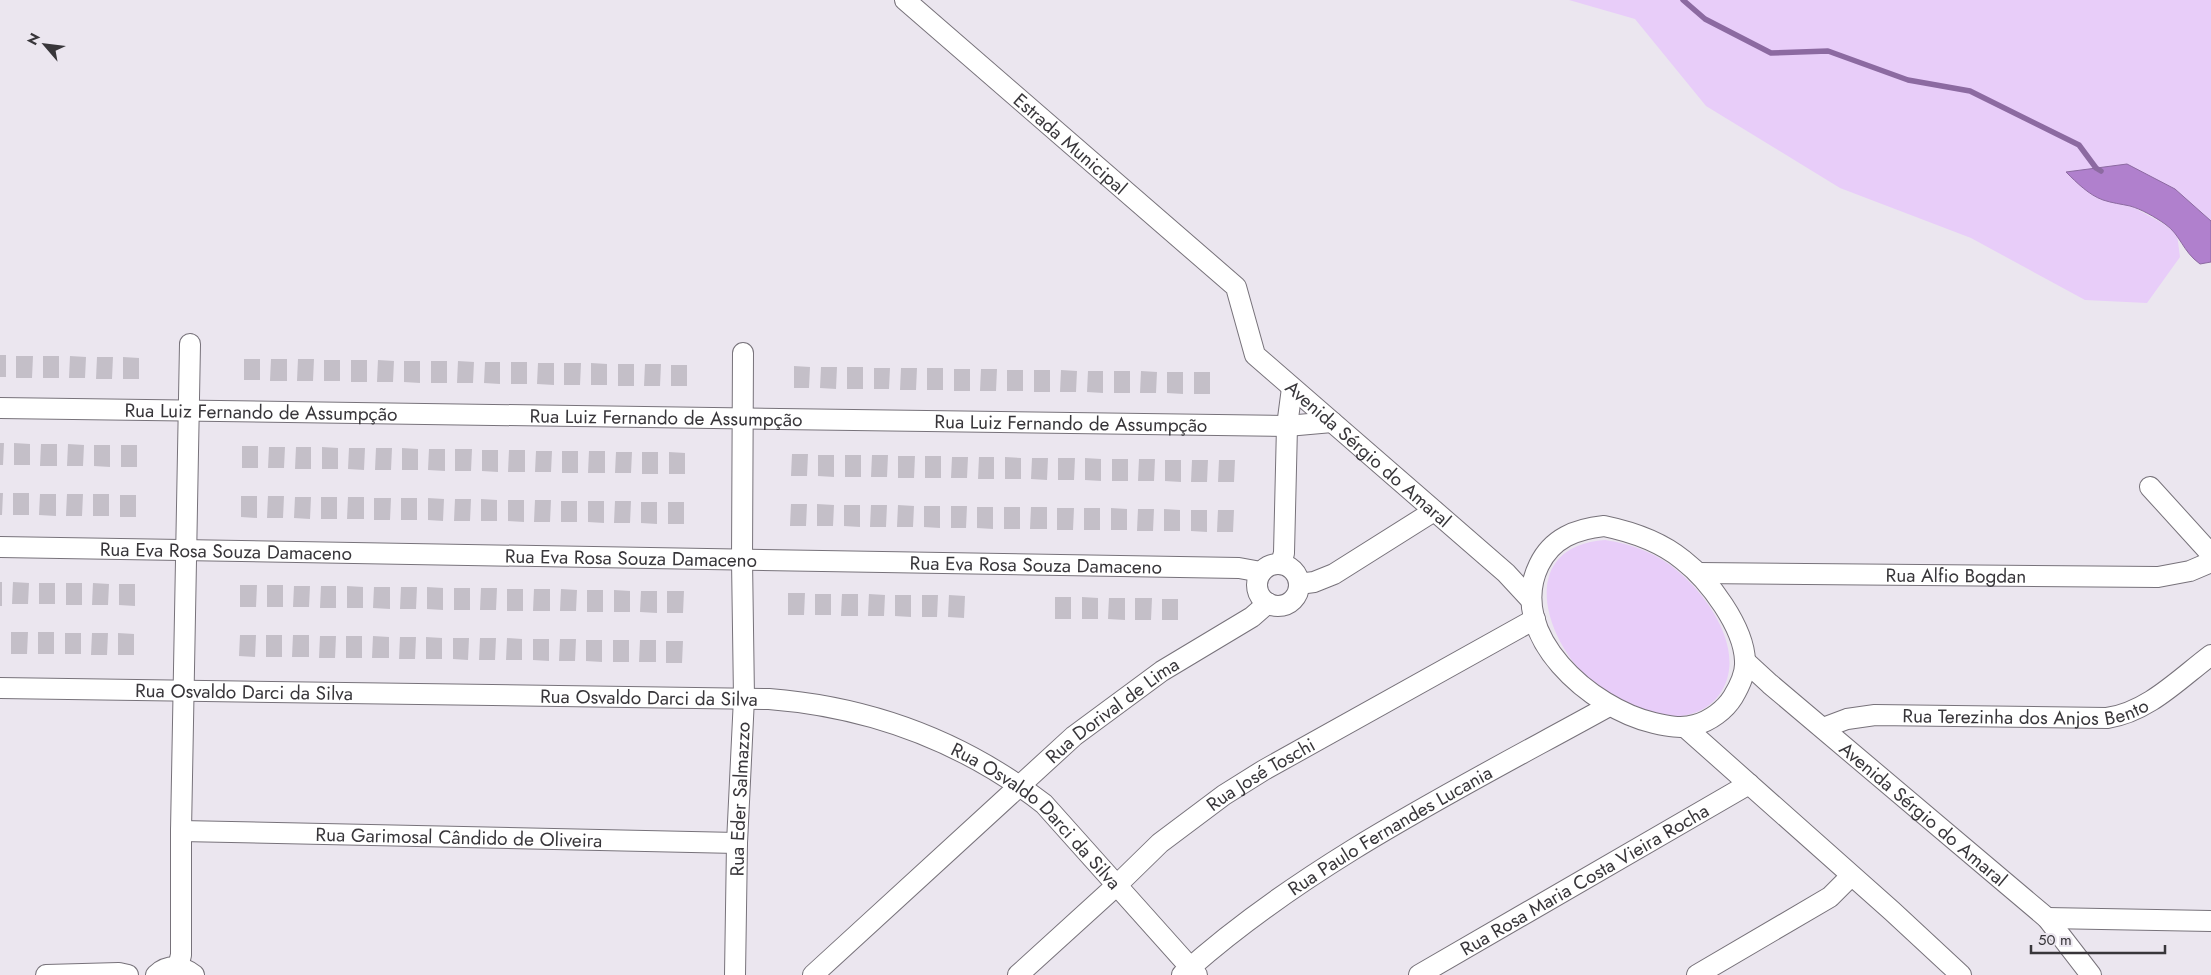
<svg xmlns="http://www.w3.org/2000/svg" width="2211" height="975" viewBox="0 0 2211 975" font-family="Jost,sans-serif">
	<rect width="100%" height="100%" fill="#ebe6ef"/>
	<path fill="#e8cdf9" d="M1569,0H2211V221L2175,189L2067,172L2079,185L2102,200L2133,207L2164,224L2177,234L2180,257L2147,303L2085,300L1971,238L1840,188L1706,106L1635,19Z
		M1605,540C1633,544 1659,554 1680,573C1711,600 1748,655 1719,695C1711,706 1700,712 1687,715C1676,718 1665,715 1654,713C1626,707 1599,691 1580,670C1539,624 1524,546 1605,540Z"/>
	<path fill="#b080cd" stroke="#8c6aa1" d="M2127,164L2175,189L2211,221V262L2200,264C2182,251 2181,235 2165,224C2155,217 2141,209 2130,206C2121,204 2112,203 2103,200C2089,195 2077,183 2066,172Z"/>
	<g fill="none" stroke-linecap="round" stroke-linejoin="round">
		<path stroke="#8c6aa1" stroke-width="5.5" d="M1683,0L1705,19L1771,53L1828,51L1908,80L1970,91L2079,145L2096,168L2101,171"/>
	</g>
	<path fill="#c4bfc8" d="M0,355H6V377H0Z
		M16,356H33L32,378H16Z
		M43,356H59V378H43Z
		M70,356L86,357L85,378H69Z
		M97,357H113L112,379H96Z
		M123,357L139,358V379H123Z
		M244,359H260V380H244Z
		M271,359H287V381H270Z
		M298,359H314L313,381H297Z
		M324,360H340V381H324Z
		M351,360H367V382H351Z
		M378,360L394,361L393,382H377Z
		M404,361H420V383L404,382Z
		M431,361H447V383H431Z
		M458,361L474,362L473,383H457Z
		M485,362H500V384L484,383Z
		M511,362H527V384H511Z
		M538,363H554V385L537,384Z
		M564,363H581L580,385H564Z
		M591,363L607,364V385H591Z
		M618,364H634V386H618Z
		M645,364H661L660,386H644Z
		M671,365H687V386H671Z
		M794,366L810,367L809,388H794Z
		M821,367H837L836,389L820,388Z
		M847,367H863V389H847Z
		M874,368H890L889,389H874Z
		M901,368H917L916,390H900Z
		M927,368H943V390H927Z
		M954,369H970V391H954Z
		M981,369H997L996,391H980Z
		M1007,370H1023V391H1007Z
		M1034,370H1050V392H1034Z
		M1061,370L1077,371L1076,392H1060Z
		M1088,371H1103V393L1087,392Z
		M1114,371H1130V393H1114Z
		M1141,371L1157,372L1156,393H1140Z
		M1167,372H1183V394L1167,393Z
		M1194,372H1210V394H1194Z
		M0,443H4L3,465H0Z
		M14,443L30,444V465H14Z
		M41,444H57V466H40Z
		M68,444L84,445L83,466H67Z
		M94,445H110V467L94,466Z
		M121,445H137V467H121Z
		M242,446H258V468H242Z
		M269,447H285L284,468H268Z
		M296,447H311V469H295Z
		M322,447L338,448V469H322Z
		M349,448H365L364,470L348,469Z
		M376,448H392L391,470H375Z
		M402,448L418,449V470H402Z
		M429,449H445V471L428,470Z
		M455,449H472L471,471H455Z
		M482,450H498V472L482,471Z
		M509,450H525V472H508Z
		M536,451H552L551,472H535Z
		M562,451H578V473H562Z
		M589,451H605V473H588Z
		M616,452H632L631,473H615Z
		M642,452H658V474H642Z
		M669,452L685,453V474H669Z
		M792,454H808L807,476H791Z
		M818,455H834V477L818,476Z
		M845,455H861V477H845Z
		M872,455H888L887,477H871Z
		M898,456H915L914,478H898Z
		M925,456H941V478H925Z
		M952,457H968L967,478H951Z
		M979,457H994V479H978Z
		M1005,457L1021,458V479H1005Z
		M1032,458H1048L1047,480L1031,479Z
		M1058,458H1075L1074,480H1058Z
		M1085,458L1101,459V481L1085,480Z
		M1112,459H1128V481H1112Z
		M1139,459H1155L1154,481H1138Z
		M1165,460H1181V482L1165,481Z
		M1192,460H1208L1207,482H1191Z
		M1219,460H1235L1234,482H1218Z
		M0,493H3L2,515H0Z
		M13,493H29V515H13Z
		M40,494H56V516L39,515Z
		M67,494H83L82,516H66Z
		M93,494H109V516H93Z
		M120,495H136V517H120Z
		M241,496H257V518L241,517Z
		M268,496H284L283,518H267Z
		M295,497H311L310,519L294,518Z
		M321,497H337V519H321Z
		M348,497H364V519H347Z
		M374,498H391L390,520H374Z
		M401,498H417V520H401Z
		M428,498L444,499L443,521L428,520Z
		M455,499H471L470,521H454Z
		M481,499L497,500V521H481Z
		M508,500H524V522L508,521Z
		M535,500H551L550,522H534Z
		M561,501H577V522H561Z
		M588,501H604V523L588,522Z
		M615,501H631L630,523H614Z
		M641,502H657V524L641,523Z
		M668,502H684V524H668Z
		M791,504H807L806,526H790Z
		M817,504L834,505L833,526H817Z
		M844,505H860V527L844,526Z
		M871,505H887L886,527H870Z
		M898,505L914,506L913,527H897Z
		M924,506H940V528L924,527Z
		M951,506H967L966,528H951Z
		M977,507H993V529L977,528Z
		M1004,507H1020V529H1004Z
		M1031,507H1047V529H1030Z
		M1057,508H1074L1073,530H1057Z
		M1084,508H1100V530H1084Z
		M1111,508L1127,509V530H1111Z
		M1138,509H1154L1153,531H1137Z
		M1164,509L1180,510V531H1164Z
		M1191,510H1207V532L1191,531Z
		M1218,510H1234L1233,532H1217Z
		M0,582H2V606H0Z
		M13,582L29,583L28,604H12Z
		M39,583H55V604H39Z
		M66,583H82V605H66Z
		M93,583L109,584L108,605H92Z
		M119,584H135V606L119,605Z
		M240,585H257L256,607H240Z
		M267,585H283V607H267Z
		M294,586H310L309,607H293Z
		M321,586H336V608H320Z
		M347,586L363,587V608H347Z
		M374,587H390V609L373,608Z
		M401,587H417L416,609H400Z
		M427,587L443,588V610L427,609Z
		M454,588H470V610H454Z
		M481,588H497L496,610H480Z
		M507,589H523V611H507Z
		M534,589H550V611H533Z
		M561,589L577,590L576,611H560Z
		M587,590H603V612H587Z
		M614,590L630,591V612H614Z
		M641,591H657V613L640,612Z
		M667,591H684L683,613H667Z
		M788,593H805L804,615H788Z
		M815,594H831V615H815Z
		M842,594H858V616H841Z
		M869,594L885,595L884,616H868Z
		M895,595H911V617L895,616Z
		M922,595H938L937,617H922Z
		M949,595L965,596L964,618L948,617Z
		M1055,597H1071V619H1055Z
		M1082,597L1098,598V619H1082Z
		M1109,598H1125V620L1108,619Z
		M1135,598H1152L1151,620H1135Z
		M1162,599H1178V620H1162Z
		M11,632H28L27,654H11Z
		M38,632H54V654H38Z
		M65,633H81V654H65Z
		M92,633H108L107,655H91Z
		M118,633L134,634V655H118Z
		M240,635H256L255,657L239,656Z
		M266,635H282V657H266Z
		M293,635H309V657H292Z
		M320,636H336L335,658H319Z
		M346,636H362V658H346Z
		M373,636L389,637V658H372Z
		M400,637H416L415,659H399Z
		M426,637L442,638V659H426Z
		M453,638H469L468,660L453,659Z
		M480,638H496L495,660H479Z
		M507,638L522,639V660H506Z
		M533,639H549V661L533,660Z
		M560,639H576L575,661H559Z
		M586,640H602V662L586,661Z
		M613,640H629V662H613Z
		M640,640H656V662H639Z
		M666,641H683L682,663H666Z"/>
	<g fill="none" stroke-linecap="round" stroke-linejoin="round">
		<defs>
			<g id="minor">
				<path id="s1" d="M905,0L1236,287L1255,355L1506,573L1531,600"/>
				<path id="s2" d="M0,408L1287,426L1332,422"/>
				<path d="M2150,487L2211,554"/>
				<path d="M1604,526C1633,532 1660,541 1683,560C1709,580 1744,627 1745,661C1746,673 1739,687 1733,697C1725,710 1710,721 1695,725C1681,729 1667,726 1654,723C1592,709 1505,635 1539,565C1552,538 1576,529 1604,526Z"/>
				<path id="s3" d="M0,547L1239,568L1261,572"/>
				<path d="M1281,564L1284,553L1287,426L1292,388"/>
				<circle cx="1278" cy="585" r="21"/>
				<path id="s4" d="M1698,573L2158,577L2190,571L2211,562"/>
				<path d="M1299,584L1314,582L1334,574L1434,511"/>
				<path id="s5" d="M1745,661L1770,684L2047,918L2091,975"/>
				<path id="s6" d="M0,688L769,699C871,707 964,742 1044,804L1197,975"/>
				<path d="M1686,728L1892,911L1961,975"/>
				<path id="s7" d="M1823,728L1847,719L1875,715L2107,718C2148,712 2179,679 2211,655"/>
				<path id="s8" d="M181,831L737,843"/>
				<path d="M2047,918L2211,921"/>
				<path d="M178,967L181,955V831L190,344"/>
				<path d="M46,975L119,973L128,975"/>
				<path d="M156,975C168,964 182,965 194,975"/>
				<path id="s9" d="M735,975L737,843L744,698L742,560L743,353"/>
				<path id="s10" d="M813,975L1074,736L1162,671L1252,617L1268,603"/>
				<path id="s11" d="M1018,975L1117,885L1160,843L1224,795L1264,770L1535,619"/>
				<path id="s12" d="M1182,975C1303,865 1466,785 1609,706"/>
				<path id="s13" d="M1419,975L1749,784"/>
				<path d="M1697,975L1830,897L1851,876"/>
			</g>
		</defs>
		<use href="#minor" stroke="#77727a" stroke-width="22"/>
		<use href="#minor" stroke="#fff" stroke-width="20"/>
	</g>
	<g text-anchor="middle" stroke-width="4.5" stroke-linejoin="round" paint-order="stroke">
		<g font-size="19" fill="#38363a" stroke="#ebe6ef">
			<text dy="7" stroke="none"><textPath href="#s1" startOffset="219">Estrada Municipal</textPath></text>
			<text dy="7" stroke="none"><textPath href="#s2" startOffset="261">Rua Luiz Fernando de Assumpção</textPath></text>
			<text dy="7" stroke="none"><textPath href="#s2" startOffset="666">Rua Luiz Fernando de Assumpção</textPath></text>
			<text dy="7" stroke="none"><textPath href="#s2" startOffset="1071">Rua Luiz Fernando de Assumpção</textPath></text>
			<text dy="7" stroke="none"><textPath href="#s1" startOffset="659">Avenida Sérgio do Amaral</textPath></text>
			<text dy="7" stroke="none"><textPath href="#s3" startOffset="226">Rua Eva Rosa Souza Damaceno</textPath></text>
			<text dy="7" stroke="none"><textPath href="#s3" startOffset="631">Rua Eva Rosa Souza Damaceno</textPath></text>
			<text dy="7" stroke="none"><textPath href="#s3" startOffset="1036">Rua Eva Rosa Souza Damaceno</textPath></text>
			<text dy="7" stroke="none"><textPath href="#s4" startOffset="258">Rua Alfio Bogdan</textPath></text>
			<text dy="7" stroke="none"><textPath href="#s6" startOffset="244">Rua Osvaldo Darci da Silva</textPath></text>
			<text dy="7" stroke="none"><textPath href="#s6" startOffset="649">Rua Osvaldo Darci da Silva</textPath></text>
			<text dy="7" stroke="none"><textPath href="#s7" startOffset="205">Rua Terezinha dos Anjos Bento</textPath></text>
			<text dy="7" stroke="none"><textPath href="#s10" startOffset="400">Rua Dorival de Lima</textPath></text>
			<text dy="7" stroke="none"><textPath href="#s11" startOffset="316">Rua José Toschi</textPath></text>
			<text dy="7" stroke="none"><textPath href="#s9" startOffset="176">Rua Eder Salmazzo</textPath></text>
			<text dy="7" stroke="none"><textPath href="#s5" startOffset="235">Avenida Sérgio do Amaral</textPath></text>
			<text dy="7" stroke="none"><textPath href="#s6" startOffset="1069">Rua Osvaldo Darci da Silva</textPath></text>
			<text dy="7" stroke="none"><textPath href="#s12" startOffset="254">Rua Paulo Fernandes Lucania</textPath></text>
			<text dy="7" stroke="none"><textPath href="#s8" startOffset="278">Rua Garimosal Cândido de Oliveira</textPath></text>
			<text dy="7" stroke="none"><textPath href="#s13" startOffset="191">Rua Rosa Maria Costa Vieira Rocha</textPath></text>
		</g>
	</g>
	<g transform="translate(45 45) rotate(298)" stroke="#ebe6ef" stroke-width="4" paint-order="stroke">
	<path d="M0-4L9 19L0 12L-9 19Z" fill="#38363a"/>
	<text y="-8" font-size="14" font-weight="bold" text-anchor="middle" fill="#38363a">N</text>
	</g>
	<path d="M2031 945v8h134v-8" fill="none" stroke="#38363a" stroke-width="2.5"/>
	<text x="2038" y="945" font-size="15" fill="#38363a" stroke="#ebe6ef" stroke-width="4" paint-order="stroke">50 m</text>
</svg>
